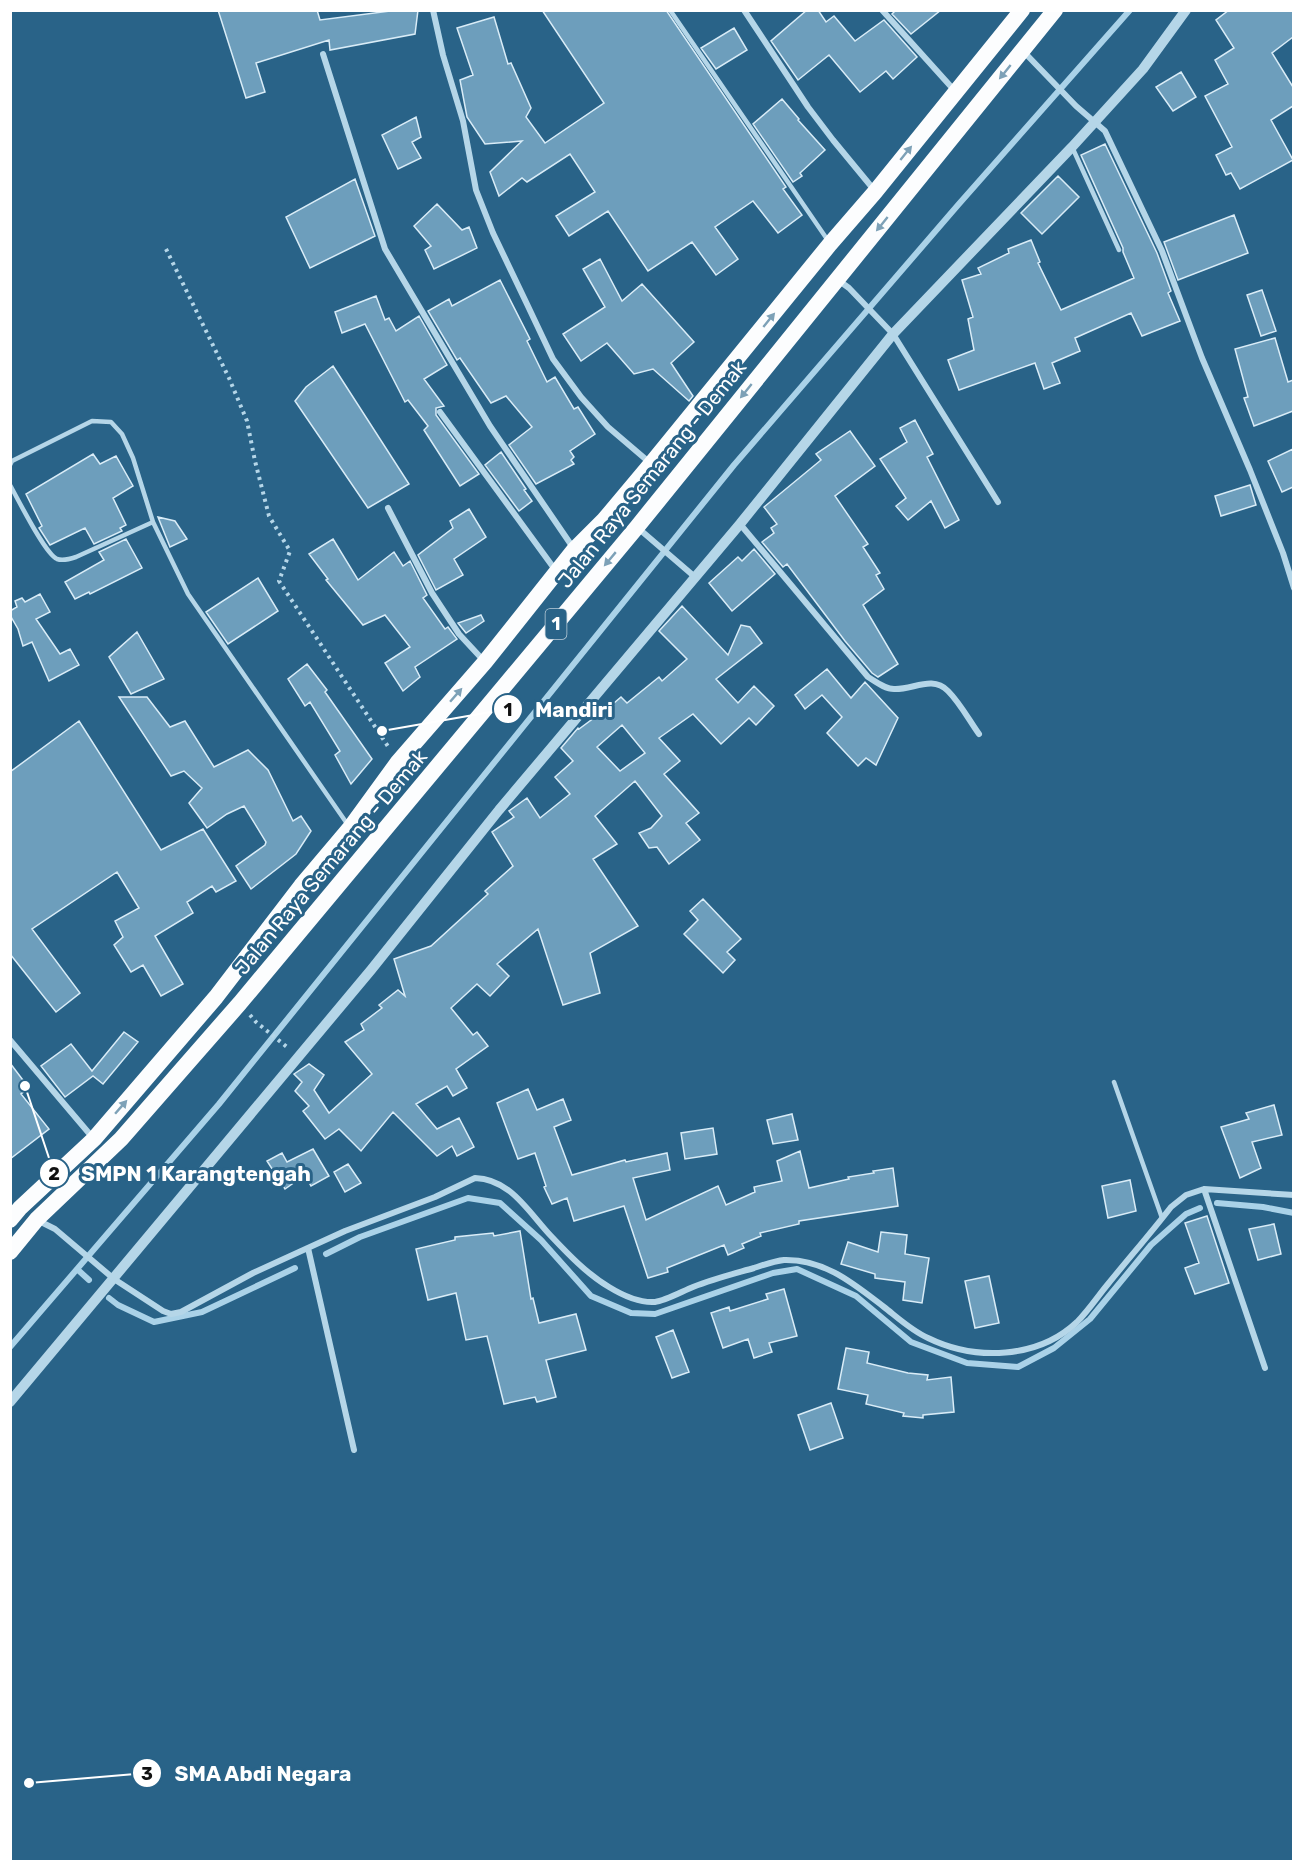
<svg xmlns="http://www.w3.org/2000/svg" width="1304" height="1872" viewBox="0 0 1304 1872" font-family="Rubik,sans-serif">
	<rect width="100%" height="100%" fill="#296388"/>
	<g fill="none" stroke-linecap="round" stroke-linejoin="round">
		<path stroke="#aad2e8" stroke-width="6" d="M1217,1203L1263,1207L1294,1213
			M326,1254L360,1237L468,1198L500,1203L541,1240L591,1296L631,1313L655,1314L773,1273L797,1269L856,1296L911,1342L967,1363L1018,1367L1054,1348L1090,1319L1151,1245L1186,1214L1200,1208
			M77,1269L89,1280
			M109,1298L118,1305L154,1322L202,1312L295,1268
			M10,1347L219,1104L734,465L958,205L1130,10"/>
	</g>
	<path fill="#6d9ebc" stroke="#d9ecf7" stroke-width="1.5" fill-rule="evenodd" d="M218,10H317L320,20L398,10H418L415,34L330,50L329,40L256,63L265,92L246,98Z
		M542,10H666L786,187L783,189L802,215L778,233L753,201L715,227L738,259L716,275L692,242L648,271L608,211L569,236L556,216L595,192L570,154L527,182L522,178L499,196L490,172L522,141L485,144L467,117L460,80L473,75L457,28L494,17L508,64L511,63L531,108L526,117L545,143L604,103Z
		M807,10H818L826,22L834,16L855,41L884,20L917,57L893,79L886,71L860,92L829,55L798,80L771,41Z
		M896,10H941L911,34L892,14Z
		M1229,10H1293V37L1272,53L1293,87V106L1271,120L1293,160L1240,189L1231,173L1226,175L1216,155L1232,147L1205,96L1228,84L1215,60L1234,48L1216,20Z
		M734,28L747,50L716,69L701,48Z
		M1181,72L1196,97L1173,111L1156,87Z
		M782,99L799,119L798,120L825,150L800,173L802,176L793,182L753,124Z
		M416,117L421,137L412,142L421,158L398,169L382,135Z
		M1105,144L1157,253L1171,291L1168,293L1180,321L1142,336L1131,313L1075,338L1080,351L1052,363L1060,383L1044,389L1035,363L959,390L948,360L974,350L968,319L973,317L962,280L981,274L978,268L1009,253L1008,249L1031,240L1040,262L1038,263L1061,310L1134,278L1123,252V248L1081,155Z
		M1058,176L1079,197L1042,234L1021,213Z
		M355,179L375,236L310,268L286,217Z
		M437,204L462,230L469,227L477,248L434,269L425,250L431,246L414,226Z
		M1234,215L1248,253L1178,280L1164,242Z
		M600,259L622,301L642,284L694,342L671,363L693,396L689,401L653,369L634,374L607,343L581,361L563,334L605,307L583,269Z
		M500,280L530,339L527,341L547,382L555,377L574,409L578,407L595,434L570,451L574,457L571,460L574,464L536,484L509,445L532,427L506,396L491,403L460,358L457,360L428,311L449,299L452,306Z
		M1262,290L1276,331L1261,336L1247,295Z
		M376,296L385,320L389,318L396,331L419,316L447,365L424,379L444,406L436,408V415L479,474L460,486L424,430L428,426L408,400L405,402L365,324L342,333L335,312Z
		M1275,338L1288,382L1293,380V411L1254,426L1244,398L1248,397L1235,349Z
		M333,366L409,484L368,508L295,401L306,387Z
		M915,420L933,454L927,457L959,520L945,528L931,501L908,520L896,506L906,498L880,459L907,442L900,428Z
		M850,431L875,466L835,496L868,544L863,547L880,573L876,575L884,589L863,605L898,664L878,677L872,673L845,641L787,564L783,567L762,542L774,533L771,528L777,524L764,507L821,460L816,454Z
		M1293,449V487L1282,492L1268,461Z
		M501,452L526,489L524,490L532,501L519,511L485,465Z
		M93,454L100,464L116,456L133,486L113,498L126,525L120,528L122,531L94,544L85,528L50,545L39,528L42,526L26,494Z
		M1250,485L1256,505L1221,516L1215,496Z
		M469,509L486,537L454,559L463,575L436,590L418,555L453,528L450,521Z
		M158,517L175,521L187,539L170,547Z
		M126,539L142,568L90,594L89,592L75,599L65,582L104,560L99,552Z
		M333,539L358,580L394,552L403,566L410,561L427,595L423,598L445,629L448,627L457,639L415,667L420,677L403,691L385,663L410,647L385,615L363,625L326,580L328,579L309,554Z
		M754,549L775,574L732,611L709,583L738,557L742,561Z
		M258,578L278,611L228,644L206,612Z
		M40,594L50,612L36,619L60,654L70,649L79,665L49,681L32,642L23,646L18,629L10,615V611L17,607L15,601L22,598L25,602Z
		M682,606L728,655L741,625L750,627L762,643L716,679L738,703L754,686L774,706L756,725L749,718L721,744L693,714L659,738L680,761L664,774L699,813L686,823L700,840L669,864L657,847L649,848L639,833L651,828L662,816L635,781L595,816L617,844L593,859L638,926L590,953L600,993L563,1005L538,929L497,964L509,976L490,996L477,984L451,1008L473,1035L477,1032L488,1046L456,1069L467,1088L453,1096L447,1086L416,1104L437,1129L459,1118L474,1147L457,1156L452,1146L437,1156L393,1112L361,1151L339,1129L325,1139L303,1111L309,1106L295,1091L302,1082L294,1074L309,1064L324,1075L314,1090L329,1113L372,1074L345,1042L364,1030L361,1024L382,1008L379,1005L398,990L405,996L394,959L431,946L488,894L485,891L513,866L492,832L514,817L509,811L527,798L540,818L570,794L555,777L573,761L561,748L578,728L579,729L598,715L599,716L621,697L627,703L659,677L662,681L687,659L659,631ZM622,725L645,753L620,771L597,747Z
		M481,615L484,621L466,633L458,623Z
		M137,632L164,679L131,694L109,657Z
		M307,664L327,690L325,692L372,759L351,784L335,755L340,751L310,702L305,706L288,679Z
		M827,669L851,698L865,682L898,718L876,765L866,758L858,766L827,733L842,717L822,695L805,709L795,695Z
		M119,697H147L170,727L185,721L214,767L248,750L268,770L293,821L301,816L311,831L296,854L251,889L236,866L265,845L266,842L244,806L227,814L207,828L189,803L202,788L184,771L171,776Z
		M79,721L161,850L203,829L236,881L216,892L212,886L187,902L193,913L155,936L183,984L161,996L143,965L131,972L114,945L123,937L115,921L139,908L117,872L32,929L80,993L56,1012L10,954V772Z
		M703,899L741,939L727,952L735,960L723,973L684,934L698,920L690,911Z
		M124,1032L138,1042L103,1084L93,1076L65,1097L41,1066L71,1044L92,1071Z
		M10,1063L29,1088L21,1094L49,1129L10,1159Z
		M528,1089L537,1110L563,1099L571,1120L554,1127L572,1175L625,1160L626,1162L667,1153L670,1170L633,1178L646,1220L718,1186L726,1205L755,1192L754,1187L782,1181L777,1161L800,1151L809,1188L849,1179L848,1177L874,1173L873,1171L893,1168L898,1206L799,1221V1224L760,1233L761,1236L742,1244L744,1248L728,1255L724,1245L667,1268L668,1272L648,1278L624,1206L574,1221L567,1198L552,1204L544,1187L546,1186L535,1153L518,1159L497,1103Z
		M1274,1105L1282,1135L1252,1142L1261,1168L1240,1178L1221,1127L1249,1119L1246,1113Z
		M792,1114L798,1140L773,1144L767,1120Z
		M713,1128L717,1154L685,1159L681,1133Z
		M313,1149L329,1176L311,1186L305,1175L285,1189L267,1161L282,1153L287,1162Z
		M348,1164L361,1183L345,1192L334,1172Z
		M1130,1180L1136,1211L1108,1218L1102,1186Z
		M1207,1216L1229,1283L1195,1294L1185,1268L1199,1263L1185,1223Z
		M1274,1224L1281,1254L1258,1260L1249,1229Z
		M520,1231L531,1299L533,1298L539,1323L576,1314L586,1350L546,1360L556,1397L537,1402L535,1397L504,1404L487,1336L466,1340L456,1293L428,1300L416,1249L455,1240V1237L493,1233L494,1236Z
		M881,1232L907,1235L905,1254L929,1258L922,1303L903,1300L905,1282L875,1278V1274L841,1264L848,1242L878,1252Z
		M989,1276L999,1323L975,1328L965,1281Z
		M784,1289L797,1336L769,1343L772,1352L754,1358L748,1339L723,1348L711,1313L729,1307L730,1311L768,1299L766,1294Z
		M673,1330L689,1372L672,1378L656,1337Z
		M846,1348L869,1352L867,1363L908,1373L928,1375L927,1380L951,1377L954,1412L923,1415V1418L903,1416L904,1413L866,1404L868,1395L838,1389Z
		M831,1403L843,1438L810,1450L798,1415Z"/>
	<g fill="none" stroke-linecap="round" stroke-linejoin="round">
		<path stroke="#b5d6e8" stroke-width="4" stroke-dasharray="3 4.5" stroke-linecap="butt" d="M166,249L229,378L247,421L255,461L269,516L290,551L279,581L389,748
			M250,1015L256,1022L287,1047"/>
		<path stroke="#b5d6e8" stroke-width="4.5" d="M670,10L829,242
			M1073,149L1119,250
			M10,465L12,461L92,421L111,422L122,434L133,458L153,522L188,594L348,825
			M10,485C18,499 45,554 57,559C63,561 70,559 76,557L153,522
			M1114,1082L1162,1218"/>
		<path stroke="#b5d6e8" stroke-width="6" d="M433,10L443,55L463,121L476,190L493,233L526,302L553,359L581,397L608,427L649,462
			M744,10L808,107L833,140L875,191
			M882,10L954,90
			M1024,52L1076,106L1105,131L1162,251L1202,358L1250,470L1283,553L1294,588
			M323,54L385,249L490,426L574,549
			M838,280L849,288L893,334L998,502
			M440,412L556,571
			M388,508L432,593L459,634L484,661
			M740,524L868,677C876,682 885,689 894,689C913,690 932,675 948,691C960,703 969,720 979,734
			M638,528L695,577
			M10,1040L93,1138
			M1204,1189L1265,1368
			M39,1221L55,1229L114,1279L163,1311L171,1314L181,1312L253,1273L345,1231L435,1197L475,1178C511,1179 529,1213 551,1236C568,1254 587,1274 609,1287C622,1295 640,1303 655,1302C665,1301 683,1291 693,1287C713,1279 733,1274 754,1268C763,1265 774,1261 784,1260C825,1259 854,1284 884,1307C898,1318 912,1331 928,1338C975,1361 1038,1359 1077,1322C1088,1311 1098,1296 1108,1284C1129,1258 1151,1233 1171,1207L1186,1195L1204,1189L1294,1195
			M308,1248L354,1450"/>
		<path stroke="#b5d6e8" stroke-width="10" d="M10,1402L371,970L499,810L740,524L893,334L1072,147L1143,69L1186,10"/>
		<path stroke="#fcfdfe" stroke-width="16" d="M10,1220L20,1208L94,1139L216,997L301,886L350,828L398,762L485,662L574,550L604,520L651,464L830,244L875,192L1022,10
			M10,1252L37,1219L121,1139L240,1003L637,527L1055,10"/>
	</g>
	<defs><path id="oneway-solid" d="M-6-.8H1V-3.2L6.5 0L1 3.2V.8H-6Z" transform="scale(1.5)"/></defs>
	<g fill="#7da1b7">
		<use href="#oneway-solid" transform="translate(1005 72) rotate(129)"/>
		<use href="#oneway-solid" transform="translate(906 153) rotate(-51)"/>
		<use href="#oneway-solid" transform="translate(882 224) rotate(129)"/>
		<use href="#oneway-solid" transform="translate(769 320) rotate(-51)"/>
		<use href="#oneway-solid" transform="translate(746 391) rotate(129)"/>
		<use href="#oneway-solid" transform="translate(610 559) rotate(130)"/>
		<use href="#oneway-solid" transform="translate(456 695) rotate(-49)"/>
		<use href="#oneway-solid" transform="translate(121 1107) rotate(-49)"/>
	</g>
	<g text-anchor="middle" stroke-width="6" stroke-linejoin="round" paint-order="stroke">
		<rect fill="#296388" stroke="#bfd0db" stroke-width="1.5" x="545.5" y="609" width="21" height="30" rx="4.5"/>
		<g font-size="18" font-weight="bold" fill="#fff">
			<text x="556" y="630">1</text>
		</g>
		<g font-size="20" fill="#fff" stroke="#296388">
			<text transform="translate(652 474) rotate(-51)" y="7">Jalan Raya Semarang - Demak</text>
			<text transform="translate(331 862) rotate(-50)" y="7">Jalan Raya Semarang - Demak</text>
		</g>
	</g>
	<path fill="none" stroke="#fff" stroke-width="2" d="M382 731L508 709M25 1086L54 1173M29 1783L147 1773"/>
	<g fill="#fff" stroke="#296388" stroke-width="2">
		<circle cx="382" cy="731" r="6"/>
		<circle cx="25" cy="1086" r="6"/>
		<circle cx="29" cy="1783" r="6"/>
		<circle cx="508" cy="709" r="15"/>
		<circle cx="54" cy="1173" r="15"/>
		<circle cx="147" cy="1773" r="15"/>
	</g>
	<g font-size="18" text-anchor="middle" font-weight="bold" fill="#111">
		<text x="508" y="716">1</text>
		<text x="54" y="1180">2</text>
		<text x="147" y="1780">3</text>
	</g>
	<g font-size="21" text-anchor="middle" font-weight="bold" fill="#fff" stroke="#296388" stroke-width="6" stroke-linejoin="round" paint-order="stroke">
		<text x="574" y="717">Mandiri</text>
		<text x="196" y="1181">SMPN 1 Karangtengah</text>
		<text x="263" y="1781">SMA Abdi Negara</text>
	</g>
	<rect width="1304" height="1872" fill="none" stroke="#ffffff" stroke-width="24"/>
</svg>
